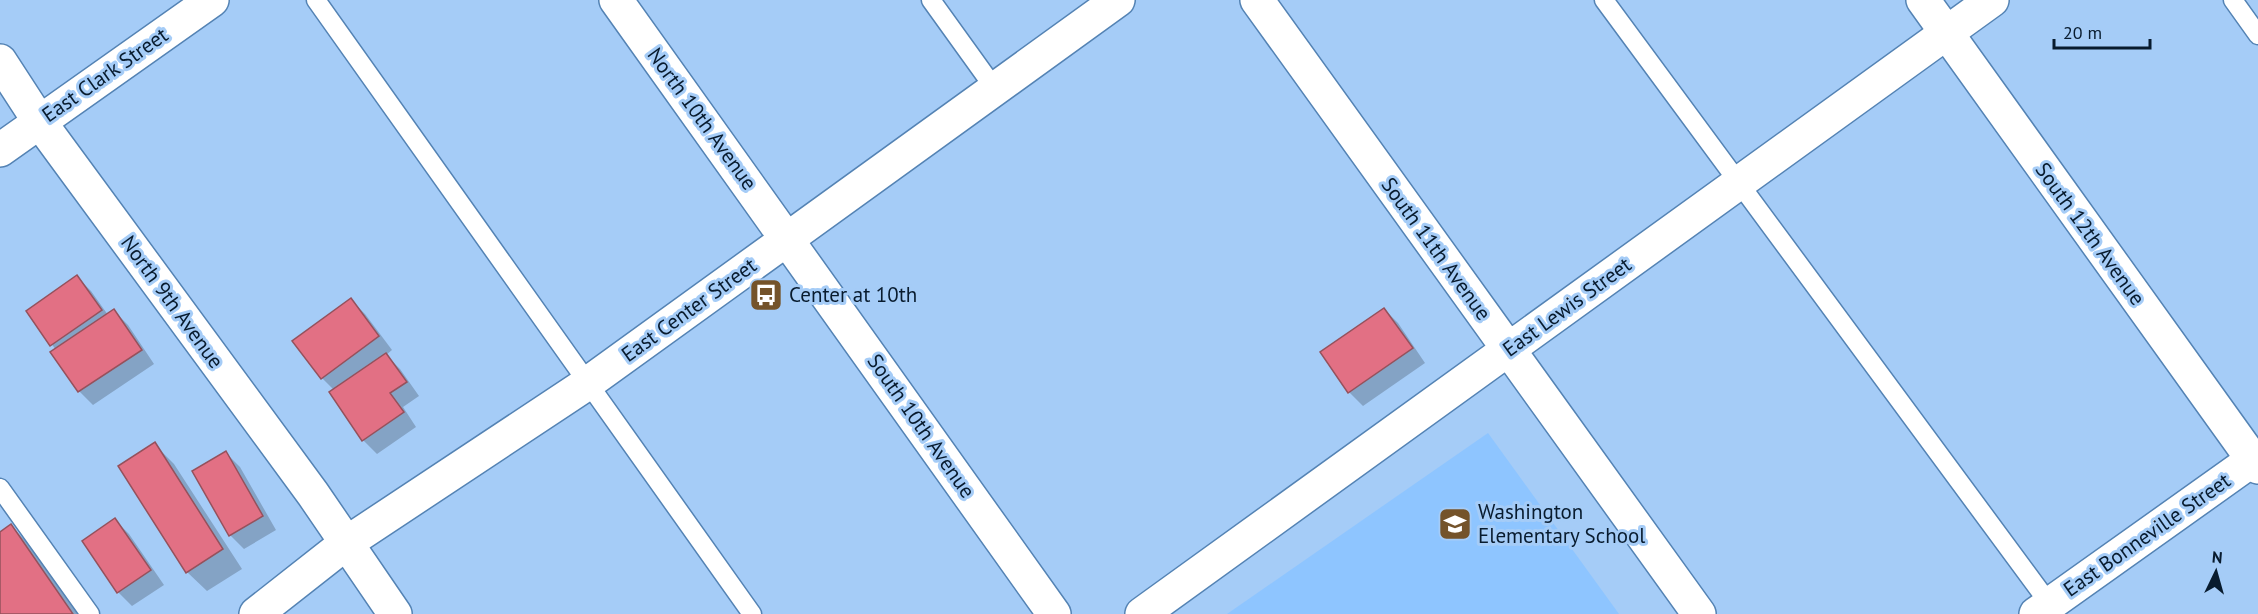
<svg xmlns="http://www.w3.org/2000/svg" width="2258" height="614" viewBox="0 0 2258 614" font-family="'PT Sans',sans-serif">
	<rect width="100%" height="100%" fill="#a5ccf7"/>
	<path fill="#8ec5ff" d="M1488,433L1619,614H1227Z"/>
	<path fill="#0003" d="M77,277L91,291L108,315L114,311L128,325L154,364L93,405L79,391L52,353L56,350L28,312Z
		M351,300L365,314L392,350L386,355L400,369L419,396L403,407L416,427L377,454L363,440L334,390L322,378Z
		M1384,309L1398,323L1425,363L1363,406L1349,392Z
		M154,444L174,464L242,569L207,591L187,572Z
		M226,453L240,467L276,530L244,549L230,535Z
		M115,520L129,534L164,585L132,606L118,592Z
		M11,526L35,550L79,614H0V533Z"/>
	<path fill="#e27084" stroke="#95515c" stroke-width="1.5" d="M77,275L102,310L50,346L26,311Z
		M351,298L379,336L321,379L292,341Z
		M1384,308L1413,348L1348,393L1320,352Z
		M114,309L142,350L78,392L50,352Z
		M386,353L407,382L390,393L404,412L362,441L329,392Z
		M155,442L223,549L186,573L118,466Z
		M226,451L263,516L229,536L192,471Z
		M115,518L151,570L117,593L82,541Z
		M11,524L73,614H0V532Z"/>
	<g fill="none" stroke-linecap="round" stroke-linejoin="round">
		<defs>
			<path id="service" d="M316,0L752,614
				M931,0L995,89
				M1604,0L2054,610
				M2233,0L2258,35
				M0,488L90,614"/>
			<path id="minor" d="M1257,0L1699,614
				M0,61L39,121L313,494L395,614
				M1142,614L1992,0
				M2036,614L2258,456"/>
			<path id="tertiary" d="M616,0L1054,614
				M1923,0L2258,467"/>
			<path id="secondary" d="M0,150L212,0
				M256,614L345,544L588,383L1118,0"/>
		</defs>
		<use href="#service" stroke="#5483b4" stroke-width="21"/>
		<use href="#minor" stroke="#5483b4" stroke-width="36"/>
		<use href="#tertiary" stroke="#5483b4" stroke-width="36"/>
		<use href="#secondary" stroke="#5483b4" stroke-width="36"/>
		<use href="#service" stroke="#fff" stroke-width="18"/>
		<use href="#minor" stroke="#fff" stroke-width="33"/>
		<use href="#tertiary" stroke="#fff" stroke-width="33"/>
		<use href="#secondary" stroke="#fff" stroke-width="33"/>
	</g>
	<defs>
		<symbol id="bus-square" viewBox="-11 -11 22 22"><rect x="-9" y="-9" width="18" height="18" rx="4" fill="#74532a" stroke="#a5ccf7"/><path d="M-5-6H5V4H4V6H2V4H-2V6H-4V4H-5ZM-3.5-4V0h7V-4ZM-3.5 1.2v1.5H-2V1.2ZM2 1.2v1.5H3.5V1.2Z" fill="#fff"/></symbol>
		<symbol id="school-square" viewBox="-11 -11 22 22"><rect x="-9" y="-9" width="18" height="18" rx="4" fill="#74532a" stroke="#a5ccf7"/><path d="M0-5L7-2L0 1L-7-2ZM-4 1L0 2.5L4 1V4Q0 6-4 4Z" fill="#fff"/></symbol>
	</defs>
	<g fill-rule="evenodd">
		<use href="#bus-square" x="747" y="276" width="38" height="38"/>
		<use href="#school-square" x="1436" y="505" width="38" height="38"/>
	</g>
	<g text-anchor="middle" stroke-width="6" stroke-linejoin="round" paint-order="stroke">
		<g font-size="21" fill="#081b2e" stroke="#a5ccf7">
			<text transform="translate(105 75) rotate(-35)" y="7">East Clark Street</text>
			<text transform="translate(702 119) rotate(54)" y="7">North 10th Avenue</text>
			<text transform="translate(2090 234) rotate(54)" y="7">South 12th Avenue</text>
			<text transform="translate(1436 249) rotate(54)" y="7">South 11th Avenue</text>
			<text transform="translate(172 302) rotate(54)" y="7">North 9th Avenue</text>
			<text transform="translate(1567 307) rotate(-36)" y="7">East Lewis Street</text>
			<text transform="translate(689 310) rotate(-36)" y="7">East Center Street</text>
			<text transform="translate(921 426) rotate(55)" y="7">South 10th Avenue</text>
			<text transform="translate(2147 535) rotate(-35)" y="7">East Bonneville Street</text>
		</g>
		<g font-size="21" fill="#081b2e" stroke="#a5ccf7" text-anchor="start">
			<text x="789" y="302">Center at 10th</text>
			<text x="1478" y="519">Washington<tspan x="1478" dy="24">Elementary School</tspan></text>
		</g>
	</g>
	<g transform="translate(2216 572) rotate(5)" stroke="#a5ccf7" stroke-width="4.5" paint-order="stroke">
	<path d="M0-4.5L10 22L0 15L-10 22Z" fill="#081b2e"/>
	<text y="-9" font-size="16" font-weight="bold" text-anchor="middle" fill="#081b2e">N</text>
	</g>
	<path d="M2054 39v9h96v-9" fill="none" stroke="#081b2e" stroke-width="3"/>
	<text x="2063" y="39" font-size="18" fill="#081b2e" stroke="#a5ccf7" stroke-width="4.5" paint-order="stroke">20 m</text>
</svg>
